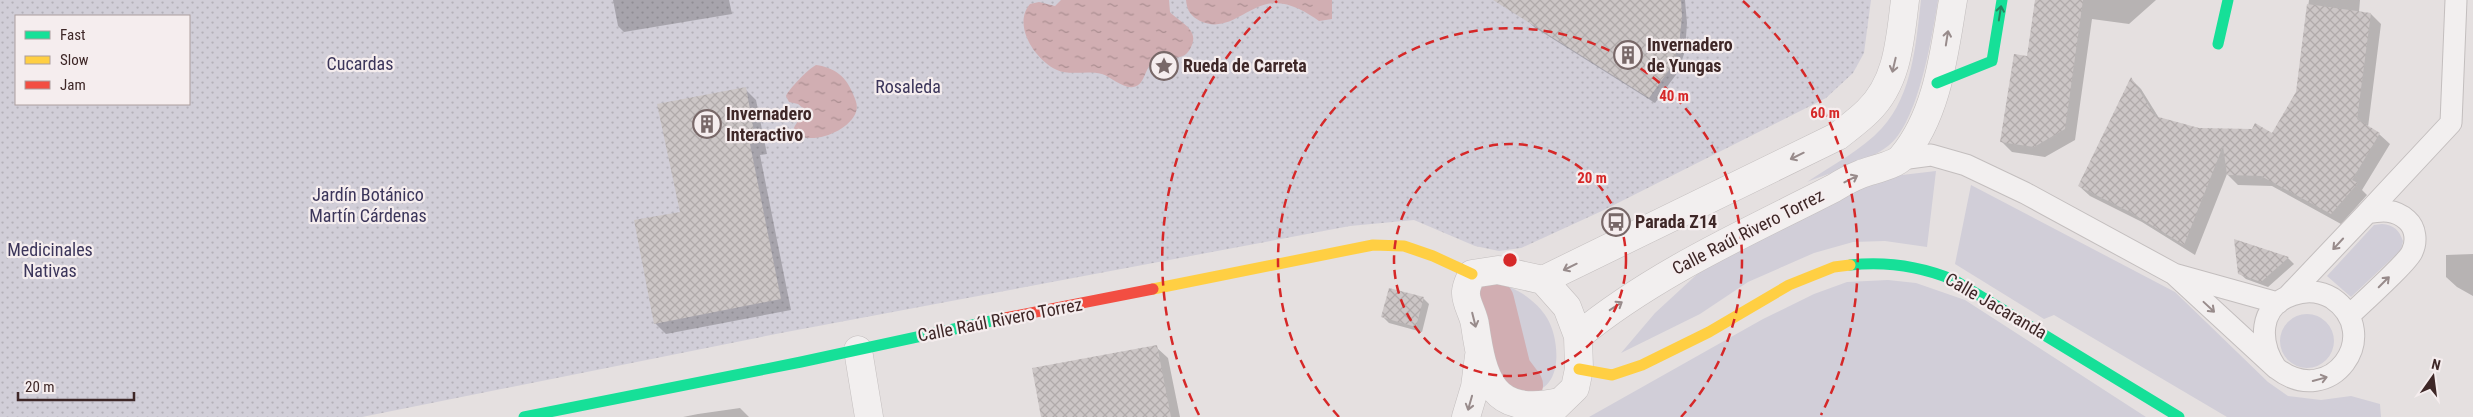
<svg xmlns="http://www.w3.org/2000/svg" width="2473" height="417" viewBox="0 0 2473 417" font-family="'Roboto Condensed',sans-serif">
	<defs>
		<pattern id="garden-dots" width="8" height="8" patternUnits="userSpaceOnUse" patternTransform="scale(1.25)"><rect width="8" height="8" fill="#d1ced8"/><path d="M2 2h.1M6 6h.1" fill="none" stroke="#b4b1b9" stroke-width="1.8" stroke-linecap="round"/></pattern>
		<pattern id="water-ripples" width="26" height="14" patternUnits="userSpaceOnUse" patternTransform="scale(1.25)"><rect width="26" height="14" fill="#d1aeb2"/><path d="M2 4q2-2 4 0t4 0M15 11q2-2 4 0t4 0" fill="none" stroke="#ab8e91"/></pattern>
		<pattern id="building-cross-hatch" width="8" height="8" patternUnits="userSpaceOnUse" patternTransform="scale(1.25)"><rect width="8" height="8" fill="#ccc6c6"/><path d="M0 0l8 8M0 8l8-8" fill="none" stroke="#b0aaaa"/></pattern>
	</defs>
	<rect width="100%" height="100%" fill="#e5e0e0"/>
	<path fill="#d1ced8" d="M1921,0H1938C1932,37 1918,124 1888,146C1864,164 1834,171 1807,182C1832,165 1862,150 1882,128C1913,94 1916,42 1921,0Z
		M1936,171L1927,247L1885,241L1853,242L1814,253L1748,282L1700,314L1621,353L1655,313L1706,266L1762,232L1885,177Z
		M1971,185L2175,292L2268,382L2288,396L2321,400L2351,396L2380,404L2381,417H2227L2054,315L2044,319L1955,264Z
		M2382,224C2394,225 2399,230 2403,241L2401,250L2351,297L2327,276L2374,225Z
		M1888,280L1916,283L1965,300L2146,417H1589L1763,319L1814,294L1847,282Z
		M1494,283C1514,285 1537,301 1547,318C1559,337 1564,386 1534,391C1528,393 1521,392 1515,392L1496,373L1480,302L1484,288Z
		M2280 341a27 27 0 1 1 54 0a27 27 0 1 1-54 0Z"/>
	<path fill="url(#garden-dots)" fill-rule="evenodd" d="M0,0H1871L1864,53L1853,73L1826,98L1604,210L1521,248L1499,251L1475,246L1414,220L1350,226L781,333L362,417H0ZM16,16H189V104H16Z"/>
	<path fill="url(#water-ripples)" d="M1061,0H1169L1170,12C1180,23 1200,29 1191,47C1189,52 1185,56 1180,57C1173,59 1165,58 1157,60C1143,65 1147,85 1133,87C1124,89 1111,77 1102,74C1087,70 1070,76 1057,70C1035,60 1012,25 1030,4L1039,2L1055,6Z
		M1186,0H1332V19L1319,21C1307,12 1289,2 1273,3C1246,6 1228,34 1200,21C1191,16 1187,11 1186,0Z
		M816,65C835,68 846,76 853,94C856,101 858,105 856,112C849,132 809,147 793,132C794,123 802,119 804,109L798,104L789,102L786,96C789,89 808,69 816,65Z"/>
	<path fill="#0003" d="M613,0H729L732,14L624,32L618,26Z
		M1534,0H1685L1687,23L1685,51L1678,72L1655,103L1534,27L1528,21Z
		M2036,0H2156L2129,24L2092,19L2075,140L2045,157L2012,152L2001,141L2028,58Z
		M2309,0H2360L2359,12L2371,14L2381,24L2368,127L2379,134L2390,144L2362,190L2367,195L2341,224L2272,186L2238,185L2227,174L2195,255L2142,222L2090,196L2079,186L2131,79L2141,89L2159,118L2198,129L2272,134L2297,93Z
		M745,89L756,100L767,154L760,155L791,310L666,334L655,323L681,213Z
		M2236,241L2288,258L2294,264L2268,287L2246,279L2239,273Z
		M2473,254V296L2457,287L2446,277V255Z
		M1423,298L1429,304L1422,332L1389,323L1383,317Z
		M1156,347L1168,358L1180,417H1043Z
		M740,408L749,417H683L698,414Z"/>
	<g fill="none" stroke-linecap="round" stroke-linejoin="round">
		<path stroke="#d1aeb2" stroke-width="40" d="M1494,300L1511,369L1523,385"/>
	</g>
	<path fill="url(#building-cross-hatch)" d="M1493,0H1681L1682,16L1679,45L1672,66L1649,98Z
		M2035,0H2083L2065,129L2034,147L2000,142L2014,54L2027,56Z
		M2307,4L2371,13L2357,119L2380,133L2352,180L2358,183L2331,214L2261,176L2227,175L2223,146L2184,245L2130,212L2078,186L2131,77L2155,116L2199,128L2252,129L2255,123L2272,133L2296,92Z
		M746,87L756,143L750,144L781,299L654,324L634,220L680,212L657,104Z
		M2234,239L2289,257L2261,282L2238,274Z
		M1389,288L1424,297L1416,327L1381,317Z
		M1157,345L1171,417H1041L1032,368Z"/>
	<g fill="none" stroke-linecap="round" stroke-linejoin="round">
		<defs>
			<path id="lane" d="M1901,159L1931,155L1966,165L2025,193L2174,274L2278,303
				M2367,213L2451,123L2456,0
				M2174,274L2276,368C2331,411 2385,334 2332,298C2320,291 2305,290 2292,295C2258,306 2259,343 2276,368
				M2289,295L2367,213C2382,210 2395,209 2407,220C2416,228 2417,242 2412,252C2408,262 2360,305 2349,316"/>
			<path id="street" d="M1543,280L1838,136C1848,128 1859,120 1868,111C1898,82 1900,40 1905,0
				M1578,336C1655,273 1746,233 1834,188C1842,183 1851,178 1861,174C1871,170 1896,165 1902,157C1938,114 1944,53 1953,0
				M858,350L869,417
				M1466,417L1475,387L1479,356
				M1545,417L1575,388L1579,369L1578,336L1567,307L1543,280L1498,270L1472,274C1470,279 1466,286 1466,292C1465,302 1474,315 1475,325C1483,380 1492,417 1560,402"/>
		</defs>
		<use href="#lane" stroke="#c3bebe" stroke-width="23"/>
		<use href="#street" stroke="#c3bebe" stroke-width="29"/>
		<use href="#lane" stroke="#f2efef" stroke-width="21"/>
		<use href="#street" stroke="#f2efef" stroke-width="28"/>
		<path stroke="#16e098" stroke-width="11" d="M2218,44L2228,0
			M1937,83L1992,61L2002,0
			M1850,265C1886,261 1920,266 1954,280L2179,417
			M524,417L801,362L1005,318"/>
		<path stroke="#ffcf43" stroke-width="11" d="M1153,289L1373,245L1404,246L1433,256L1472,274
			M1579,369L1612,375L1642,365L1709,332L1789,285L1834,267L1850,265"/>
		<path stroke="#f24e42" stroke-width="11" d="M1005,318L1153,289"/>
	</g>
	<defs><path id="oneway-shaft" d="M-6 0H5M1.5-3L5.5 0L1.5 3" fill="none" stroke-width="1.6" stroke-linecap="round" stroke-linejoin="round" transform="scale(1.25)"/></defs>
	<use stroke="#2a8460" href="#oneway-shaft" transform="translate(2000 13) rotate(-81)"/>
	<g stroke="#988b8b">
		<use href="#oneway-shaft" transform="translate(1947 38) rotate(-81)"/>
		<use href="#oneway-shaft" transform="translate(1894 65) rotate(103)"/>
		<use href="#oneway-shaft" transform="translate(1797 156) rotate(154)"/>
		<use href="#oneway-shaft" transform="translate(1851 179) rotate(-27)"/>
		<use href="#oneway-shaft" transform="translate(2338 244) rotate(133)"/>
		<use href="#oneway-shaft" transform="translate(1570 267) rotate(154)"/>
		<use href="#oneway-shaft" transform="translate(2384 282) rotate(-45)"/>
		<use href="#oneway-shaft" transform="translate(1616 306) rotate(-33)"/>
		<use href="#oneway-shaft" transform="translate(2209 307) rotate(43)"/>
		<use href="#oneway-shaft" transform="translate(1474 320) rotate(76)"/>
		<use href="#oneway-shaft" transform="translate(2320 379) rotate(-15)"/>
		<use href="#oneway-shaft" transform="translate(1470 403) rotate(106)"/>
	</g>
	<g fill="none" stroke="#d62828" stroke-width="2.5" stroke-dasharray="9 6">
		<circle cx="1510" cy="260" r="116"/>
		<path d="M1339 417A232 232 0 1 1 1681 417"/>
		<path d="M1199 415A348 348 0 0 1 1277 1M1743 1A348 348 0 0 1 1821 415"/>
	</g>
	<defs>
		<symbol id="building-ring" viewBox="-11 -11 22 22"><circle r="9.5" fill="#f5edee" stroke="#786868" stroke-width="1.5"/><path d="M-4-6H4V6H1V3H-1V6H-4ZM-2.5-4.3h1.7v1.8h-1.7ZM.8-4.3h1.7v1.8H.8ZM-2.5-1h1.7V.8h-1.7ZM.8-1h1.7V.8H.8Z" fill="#786868"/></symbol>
		<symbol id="sight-ring" viewBox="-11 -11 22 22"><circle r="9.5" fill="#f5edee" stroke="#786868" stroke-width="1.5"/><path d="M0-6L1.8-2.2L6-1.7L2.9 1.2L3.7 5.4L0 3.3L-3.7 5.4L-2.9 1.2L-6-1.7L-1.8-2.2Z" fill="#786868"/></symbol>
		<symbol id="bus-ring" viewBox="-11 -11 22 22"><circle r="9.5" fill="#f5edee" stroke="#786868" stroke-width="1.5"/><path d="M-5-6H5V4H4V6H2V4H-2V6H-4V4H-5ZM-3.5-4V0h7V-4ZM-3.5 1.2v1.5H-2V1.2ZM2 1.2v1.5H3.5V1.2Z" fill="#786868"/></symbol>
	</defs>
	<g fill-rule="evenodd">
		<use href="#building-ring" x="1612" y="39" width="32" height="32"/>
		<use href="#sight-ring" x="1148" y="50" width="32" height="32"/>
		<use href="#building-ring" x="691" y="108" width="32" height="32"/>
		<use href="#bus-ring" x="1600" y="206" width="32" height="32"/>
	</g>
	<g text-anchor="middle" stroke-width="4.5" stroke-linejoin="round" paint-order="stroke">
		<g font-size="18" font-weight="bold" fill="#3e2727" stroke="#f5edee" text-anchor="start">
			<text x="1647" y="51">Invernadero<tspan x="1647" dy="21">de Yungas</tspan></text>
			<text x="1183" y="72">Rueda de Carreta</text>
			<text x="726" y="120">Invernadero<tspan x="726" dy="21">Interactivo</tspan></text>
			<text x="1635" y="228">Parada Z14</text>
		</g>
		<g font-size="18" fill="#3b355a" stroke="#f5edee">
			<text x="360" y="70">Cucardas</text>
			<text x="908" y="93">Rosaleda</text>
			<text x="368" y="201">Jardín Botánico<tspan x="368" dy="21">Martín Cárdenas</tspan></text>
			<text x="50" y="256">Medicinales<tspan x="50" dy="21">Nativas</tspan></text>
		</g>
		<g font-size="18" fill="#3e2727" stroke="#f5edee">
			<text transform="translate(1748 232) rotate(-27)" y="6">Calle Raúl Rivero Torrez</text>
			<text transform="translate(1996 306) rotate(30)" y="6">Calle Jacaranda</text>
			<text transform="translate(1000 320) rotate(-11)" y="6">Calle Raúl Rivero Torrez</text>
		</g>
	</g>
	<circle cx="1510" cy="260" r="8" fill="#d62828" stroke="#f5edee" stroke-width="2.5"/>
	<g font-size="15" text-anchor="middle" font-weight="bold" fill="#d62828" stroke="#f5edee" stroke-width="4.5" stroke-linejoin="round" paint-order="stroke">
		<text x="1674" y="101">40 m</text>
		<text x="1825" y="118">60 m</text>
		<text x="1592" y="183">20 m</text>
	</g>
	<rect x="15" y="15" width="175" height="90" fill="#f5edee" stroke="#ac9e9e"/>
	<rect x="25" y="31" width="25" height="8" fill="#16e098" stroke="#ac9e9e"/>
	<text x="60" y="40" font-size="15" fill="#3e2727">Fast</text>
	<rect x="25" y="56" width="25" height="8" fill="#ffcf43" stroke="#ac9e9e"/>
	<text x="60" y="65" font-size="15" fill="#3e2727">Slow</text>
	<rect x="25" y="81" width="25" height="8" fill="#f24e42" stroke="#ac9e9e"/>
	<text x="60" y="90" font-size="15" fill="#3e2727">Jam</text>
	<g transform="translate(2433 377) rotate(14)" stroke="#f5edee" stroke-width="4" paint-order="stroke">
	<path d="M0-4L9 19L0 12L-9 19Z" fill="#3e2727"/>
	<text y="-8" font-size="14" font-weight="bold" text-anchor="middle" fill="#3e2727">N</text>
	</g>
	<path d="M18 392v8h116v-8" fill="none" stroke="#3e2727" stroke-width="2.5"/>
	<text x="25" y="392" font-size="15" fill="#3e2727" stroke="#f5edee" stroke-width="4" paint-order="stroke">20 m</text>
</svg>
